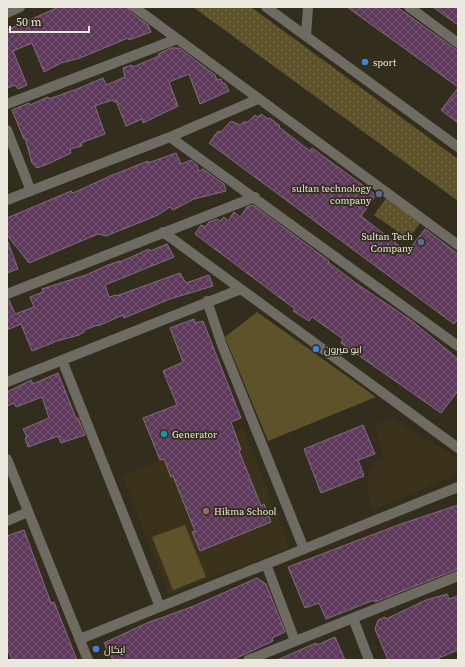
<svg xmlns="http://www.w3.org/2000/svg" width="465" height="667" viewBox="0 0 465 667" font-family="'Source Serif 4',Cairo,serif">
	<defs>
		<pattern id="grass-dots" width="8" height="8" patternUnits="userSpaceOnUse"><rect width="8" height="8" fill="#5d522a"/><path d="M2 2h.1M6 6h.1" fill="none" stroke="#746b48" stroke-width="1.8" stroke-linecap="round"/></pattern>
		<pattern id="building-cross-hatch" width="8" height="8" patternUnits="userSpaceOnUse"><rect width="8" height="8" fill="#5e395b"/><path d="M0 0l8 8M0 8l8-8" fill="none" stroke="#755672"/></pattern>
	</defs>
	<rect width="100%" height="100%" fill="#322d1c"/>
	<path fill="#3a321a" d="M391,418L458,458V469L455,475L372,511L368,495L367,476L375,465L385,459L374,425Z
		M243,428L290,547L169,595L122,475Z"/>
	<path fill="url(#grass-dots)" d="M193,7H251L458,159V201Z
		M390,193L424,218L408,239L374,215Z"/>
	<path fill="#5d522a" d="M257,312L376,397L268,441L225,337Z
		M185,525L206,577L173,590L152,537Z"/>
	<path fill="url(#building-cross-hatch)" stroke="#80707e" d="M59,7H128L130,12L148,25L151,32L129,40L128,38L80,58L61,63L44,72L32,43L13,51L27,85L18,89L15,85L7,88V30Z
		M347,7H397L458,51V87Z
		M433,7H458V25Z
		M171,48H179L215,75L217,80L221,79L222,83H225L229,91L200,104L189,74L169,82L178,106L143,123L142,119L126,126L116,101L114,102L113,100L103,103L95,106L105,134L81,143L82,146L70,149L71,153L50,163L37,168L32,163L25,138L24,139L12,110L29,103L30,105L48,97L49,99L77,89L103,78L106,85L125,77L123,68L132,65L133,67L159,56L158,54Z
		M458,88V123L441,110Z
		M261,114L268,119L270,118L280,126L279,127L310,151L312,148L376,195L361,216L407,252L425,229L458,254V319L454,324L209,143L218,131L221,132L231,121L240,125L243,122H248L255,115L258,117Z
		M176,153L181,164L191,160L197,165L199,171L203,169L224,184L226,191L194,199L173,210L170,207L158,215L106,236L98,234L29,263L7,235V218L71,191L73,193L82,189L110,176L148,161V163Z
		M253,205L329,261L328,262L357,284L412,321L458,359V391L441,413L341,343L343,339L312,317L309,321L293,311L295,309L195,234L201,225L205,227L209,222L217,219L220,221L224,217L228,221L234,212L240,217L247,207Z
		M7,242H8L18,269L7,273Z
		M167,244L174,257L105,285L109,297L116,295V296L180,273L186,283L209,275L213,286L170,299L124,318L123,315L98,326V325L84,330V332L79,335L57,341L32,351L21,324L7,330V300H9L15,314L34,307L30,297L43,292L42,289L86,275L108,265L120,261V262L149,249L150,251Z
		M194,319L195,323L203,321L241,418L231,422L241,450L239,451L261,506L264,504L271,522L200,551L192,532L195,531L173,476L171,477L164,459L160,460L143,418L177,405L163,371L183,362L170,328Z
		M58,373L76,418H78L85,435L61,443L58,436L28,447L25,438L27,437L23,429L49,418L42,397L16,407L14,403L7,406V392L31,380L33,384Z
		M363,425L375,454L358,460L364,476L321,493L304,449Z
		M458,505V569L375,602L374,600L326,619L319,603L305,608L288,567L398,525Z
		M24,530L51,603L54,602L77,660H12L7,648V536Z
		M257,578L266,584L285,632L272,638L273,641L239,657L231,660H113L104,643L147,623L194,606Z
		M447,594L449,599L458,596V650L434,660H388L375,629L378,620L385,617L386,619L426,600Z
		M335,637L345,660H277L316,643L317,645Z"/>
	<g fill="none" stroke-linecap="round" stroke-linejoin="round">
		<path stroke="#6e6b62" stroke-width="10" d="M134,7L458,245
			M266,7L458,147
			M409,7L458,43
			M7,13L20,7
			M306,36L308,7
			M7,104L177,39
			M7,130L31,191
			M170,137L458,346
			M7,200L170,137L258,99
			M163,232L458,448
			M7,294L255,197
			M207,301L222,345L304,549
			M62,360L160,607
			M7,382L241,289
			M7,459L88,660
			M7,521L28,512
			M266,564L295,641
			M353,618L369,660
			M80,639L458,487
			M248,660L458,576"/>
	</g>
	<g fill="#3f7fe0" stroke="#322d1c" stroke-width="1.5">
		<circle cx="365" cy="62" r="4"/>
		<circle cx="316" cy="349" r="4"/>
		<circle cx="96" cy="649" r="4"/>
	</g>
	<g fill="#5c6f8a" stroke="#322d1c" stroke-width="1.5">
		<circle cx="379" cy="194" r="4"/>
		<circle cx="421" cy="242" r="4"/>
	</g>
	<circle fill="#0f9aa8" stroke="#322d1c" stroke-width="1.5" cx="164" cy="434" r="4"/>
	<circle fill="#8d6e63" stroke="#322d1c" stroke-width="1.5" cx="206" cy="511" r="4"/>
	<g text-anchor="middle" stroke-width="3.5" stroke-linejoin="round" paint-order="stroke">
		<g font-size="10" fill="#ebe8dd" stroke="#322d1c" text-anchor="start">
			<text x="373" y="66">sport</text>
			<text x="371" y="192" text-anchor="end">sultan technology<tspan x="371" dy="12">company</tspan></text>
			<text x="413" y="240" text-anchor="end">Sultan Tech<tspan x="413" dy="12">Company</tspan></text>
			<text x="324" y="353">ابو ميرون</text>
			<text x="172" y="438">Generator</text>
			<text x="214" y="515">Hikma School</text>
			<text x="104" y="653">ايكال</text>
		</g>
	</g>
	<rect width="465" height="667" fill="none" stroke="#ebe8dd" stroke-width="16"/>
	<path d="M10 26v6h79v-6" fill="none" stroke="#ebe8dd" stroke-width="2"/>
	<text x="16" y="26" font-size="12" fill="#ebe8dd" stroke="#322d1c" stroke-width="3" paint-order="stroke">50 m</text>
</svg>
